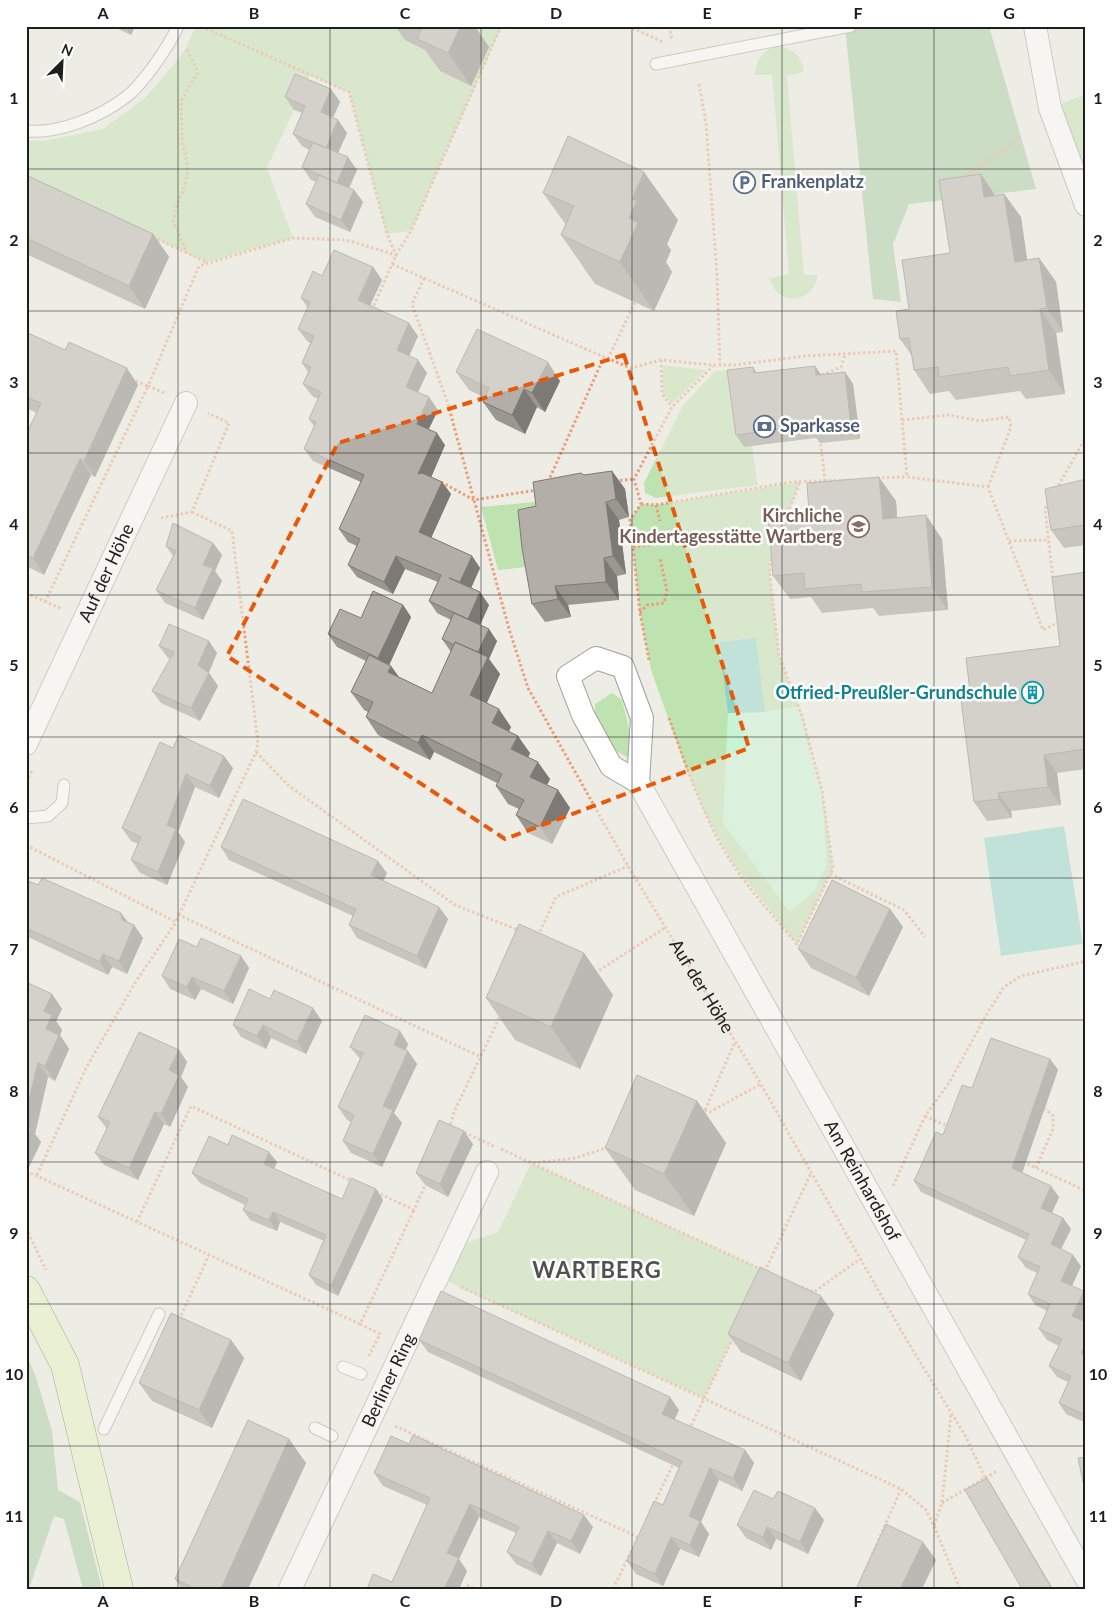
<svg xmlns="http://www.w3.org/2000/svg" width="1112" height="1615" viewBox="0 0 1112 1615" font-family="Lato,sans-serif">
	<rect width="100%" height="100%" fill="#eeede5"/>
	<path fill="#bee3b0" d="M196,26H502L411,231L387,234L349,92L310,75L267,168L293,238L207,262L26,179V140L43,141L103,129L146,97L183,53Z
		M779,46C794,49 803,57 804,72L787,76L804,275H818C812,305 778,307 769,278L789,274L772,75H755C755,59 764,49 779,46Z
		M1086,94V205L1050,108Z
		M663,365L706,370L672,404L663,394Z
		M744,370L736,383L744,447L752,446L758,485L656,498L645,493L644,483L683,405L715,371Z
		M800,482L770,562V576L779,656L802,716L822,791L833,868L797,944L734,865L707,817L687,771L651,670L640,613L630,520L641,504L656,505Z
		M545,501L535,566L498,570L481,507Z
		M612,693L622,700L630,732L633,761L613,749L595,716V704Z
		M531,1163L765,1271L704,1398L438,1277L451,1248L498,1232Z"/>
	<path fill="#a1c99e" d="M851,26H989L1036,189L909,204L893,244L901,302L873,299L845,27Z
		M26,1354L36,1377L52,1431L58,1490L80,1502L102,1589H83L64,1519L54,1516L29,1589H26Z"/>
	<path fill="#c6f4d4" d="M798,706L822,791L827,865L814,891L790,912L723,823L728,713L765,712Z"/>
	<path fill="#8bd5c9" d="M756,638L765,712L728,713L719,642Z
		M1064,826L1083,944L1001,956L984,838Z"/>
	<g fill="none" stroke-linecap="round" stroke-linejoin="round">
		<defs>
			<path id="lane" d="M656,64L851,26
				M26,131C59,134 100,117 126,97C143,84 169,46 178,26
				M26,818L48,816L62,803L64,785
				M343,1367L361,1374
				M315,1428L332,1436
				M104,1429L159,1314"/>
			<g id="street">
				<path d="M1035,26L1050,108L1086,205"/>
				<path id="s2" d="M26,744L186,403"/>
				<path id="s3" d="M638,782L642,718L623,667L596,658L568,676L583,715L611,766L638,782L1086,1578"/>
				<path id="s4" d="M290,1589L487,1172"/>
			</g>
			<path id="secondary" d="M26,1290L65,1365L119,1589"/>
		</defs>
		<use href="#lane" stroke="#9f9f9f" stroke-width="13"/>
		<use href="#street" stroke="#9f9f9f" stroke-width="24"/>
		<use href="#secondary" stroke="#4c6a10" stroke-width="29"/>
		<g stroke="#eb9f79" stroke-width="3" stroke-dasharray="2.5 2.5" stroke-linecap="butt">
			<path d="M628,26L663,42"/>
			<path d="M669,26L672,40"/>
			<path d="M728,26L729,27"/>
			<path d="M187,50L198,72L181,101L182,139L188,170L186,182L177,205L173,221L187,253"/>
			<path d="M699,84L706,123L717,275L720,365"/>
			<path d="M960,180L1021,137"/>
			<path d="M153,237L206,262"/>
			<path d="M392,264L604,357"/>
			<path id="s1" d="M424,278L412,304L448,404L509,629L528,688L628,866L751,1067L906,1339L966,1437L985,1478"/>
			<path d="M372,310L396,255L411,231L501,26"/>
			<path d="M608,359L635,302"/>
			<path d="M661,360L662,394L672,407"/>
			<path d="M822,375L841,367L845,355"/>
			<path d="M164,393L148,386L199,266L293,238L346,240L396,255L387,234L349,92L200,26"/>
			<path d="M902,420L949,415L980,421L1009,417L1011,427L988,487"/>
			<path d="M820,439L825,481"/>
			<path d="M877,478L907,477"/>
			<path d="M615,481L634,479"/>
			<path d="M441,482L474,500L537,490"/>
			<path d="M548,482L604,357L631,368L661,360L713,365H735L805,356L896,351L907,477L988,487L1043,630L1059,622L1058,620"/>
			<path d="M1056,490L1086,437"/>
			<path d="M1049,502L1045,509L1053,579"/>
			<path d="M641,504L656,505L792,482L851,480"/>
			<path d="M656,505L660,521"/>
			<path d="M161,518L192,512L229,423L208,413"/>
			<path d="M786,518L800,482"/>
			<path d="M1009,541L1048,540"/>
			<path d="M633,547L650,545"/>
			<path d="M773,554L770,562V576L779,656L802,716L822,791L833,868L830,874"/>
			<path d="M26,593L62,609"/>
			<path d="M45,602L148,386L133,380"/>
			<path d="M640,613L647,605L664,603L667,591L660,558"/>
			<path d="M649,660L640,613L630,520L641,504L634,479L672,407L713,366"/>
			<path d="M669,718C687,768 704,821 734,866C752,893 775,918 797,944L830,874L904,910L925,937"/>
			<path d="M256,752L289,786L455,905L518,930"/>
			<path d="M26,782L33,769"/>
			<path d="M26,845L176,922L179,915L481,1057"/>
			<path d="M179,915L256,752L258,743L232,531L192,512"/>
			<path d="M538,936L556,897L628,866"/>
			<path d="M595,973L666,927"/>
			<path d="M700,1108L710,1112L761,1084"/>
			<path d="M705,1110L735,1042"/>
			<path d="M925,1116L950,1127"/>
			<path d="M449,1129L454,1112L501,1014"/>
			<path d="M460,1130L495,1147"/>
			<path d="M501,1149L765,1271L811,1173"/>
			<path d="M1023,1162L1084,1190L1086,1197"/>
			<path d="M533,1163L576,1158L609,1147"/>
			<path d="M1036,1168L1053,1129V1116L1045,1109"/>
			<path d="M26,1171L360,1324L414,1210"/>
			<path d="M37,1175L86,1068L135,983L176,922"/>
			<path d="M893,1186L925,1116L949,1083L988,1012L1004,987L1021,976L1086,961"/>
			<path d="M376,1192L414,1210L426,1183"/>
			<path d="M137,1222L191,1106L354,1182"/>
			<path d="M26,1228L46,1270"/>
			<path d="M461,1287L901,1489L926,1510L934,1526L942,1503L951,1414"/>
			<path d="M801,1287L814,1292L860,1259"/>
			<path d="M179,1320L209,1255"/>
			<path d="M360,1324L380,1334L369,1356"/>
			<path d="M395,1426L638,1537"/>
			<path d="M689,1430L733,1338"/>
			<path d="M942,1503L997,1471"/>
			<path d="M654,1504L674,1462"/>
			<path d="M934,1526L960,1589"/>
			<path d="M864,1573L901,1489"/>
			<path d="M467,1585L475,1589"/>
			<path d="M613,1589L638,1537"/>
		</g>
		<use href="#lane" stroke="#fff" stroke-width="11"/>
		<use href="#street" stroke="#fff" stroke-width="22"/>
		<use href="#secondary" stroke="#e4f3be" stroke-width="28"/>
	</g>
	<path fill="#9a9690" d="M112,26H135L131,35Z
		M395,26H477L476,28L489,47L471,86L440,71L425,50L405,40Z
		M331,89L340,102L333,118L338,120L347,133L338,153L357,170L349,188L354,190L363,202L350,232L315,217L306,204L316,182L311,180L302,167L309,150L302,146L293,134L302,113L294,110L285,97Z
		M26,175L153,234L169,257L145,309L26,254Z
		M543,193L678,220L667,244L671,250L666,262L672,272L654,311L595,284L561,235L566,225Z
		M1004,194L1021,217L1027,260L1039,258L1056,282L1063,332L1056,333L1065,394L1026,399L1020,391L956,400L949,391L930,394L914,370L912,356L900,339L909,309L950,253L996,195Z
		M373,267L382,280L370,305L418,336L409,356L427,373L418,392L438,410L429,429L445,445L431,477L442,482L451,494L431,538L472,556L480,568L471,588L489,605L480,625L497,641L489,659L500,674L487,703L511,727L509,731L530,753L528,757L550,779L547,785L558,790L570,808L552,844L528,833L516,815L519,809L508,804L496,786L497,783L434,752L430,760L378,735L366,717L368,712L364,710L351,692L366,661L337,647L328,634L361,618L403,605L411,617L389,665L391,666L399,677L432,693L451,652L442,639L451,620L437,613L429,601L438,582L405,569L393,594L357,577L348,565L357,546L348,542L339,529L361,482L313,461L304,449L314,426L309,419L318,399L312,396L303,384L308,372L302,363L310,343L307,341L298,329L308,308L301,298L322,276Z
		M26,332L138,385L95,477L91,475L44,575L26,566V435L37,413L26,408Z
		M815,366L821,375L845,372L853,384L860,439L820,443L816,438L744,447L736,435L753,367L757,373Z
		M456,372L560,381L545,412L537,407L525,434L496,420L483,402L485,398L469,390Z
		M612,471L625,489L629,517L619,520L626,574L617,576L619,600L568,605L571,617L545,622L532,604L536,506L584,475Z
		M1086,479V545L1064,548L1051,530Z
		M896,501L897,518L942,539L948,610L879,616L873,608L822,613L811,597L790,599L773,576L809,513Z
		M213,543L222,555L215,571L222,581L203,620L165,603L156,590L173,556L166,546Z
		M1086,572V769L1057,773L1061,805L1011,811L1012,818L987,821L974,802L970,691L1060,646Z
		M159,646L217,653L209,673L218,686L200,721L161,703L152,691L170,659L168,658Z
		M173,748L233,768L219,798L195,787L178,832L185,842L167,885L140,873L131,860L138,844L131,841L122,828Z
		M221,847L387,873L383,881L448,919L426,969L357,938L349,925L353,916L229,860Z
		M26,880L38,885L121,913L128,922L134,925L143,938L127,974L112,967L108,975L26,936Z
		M890,909L903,927L869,996L811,968L798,949Z
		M584,953L613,995L580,1069L515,1040L486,998Z
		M241,956L249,968L233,1004L201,989L195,1000L170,989L162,976Z
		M26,982L52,994L62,1009L56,1021L62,1030L60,1035L69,1049L55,1081L48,1077L35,1134L41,1142L29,1167L26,1166Z
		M270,999L322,1021L306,1054L271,1038L266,1049L241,1037L233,1025Z
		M400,1031L408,1044L406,1050L408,1051L417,1064L394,1113L402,1123L382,1167L351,1153L343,1141L351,1122L347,1120L338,1107L360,1059L350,1047Z
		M179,1050L187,1062L181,1077L188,1087L170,1127L164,1124L138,1180L104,1165L95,1153L107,1129L98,1117Z
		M1050,1059L1058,1070L1022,1173L1059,1197L1052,1213L1063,1218L1071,1229L1061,1249L1081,1266L1072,1286L1086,1294V1315L1083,1321L1086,1322V1423L1066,1414L1059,1403L1068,1382L1057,1377L1049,1366L1059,1346L1047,1340L1039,1329L1047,1311L1035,1305L1028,1294L1037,1273L1026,1268L1018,1257L1026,1240L921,1192L914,1181L943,1135Z
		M697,1101L726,1143L694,1216L635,1190L605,1148Z
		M473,1144L448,1197L425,1185L416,1173Z
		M228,1145L277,1162L274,1169L342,1199L376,1189L383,1200L338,1296L316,1285L309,1275L324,1241L280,1222L277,1231L250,1220L243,1210L245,1205L200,1183L192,1173Z
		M834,1314L801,1381L741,1352L728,1334Z
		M231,1340L244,1358L212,1428L152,1401L139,1383Z
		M419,1340L679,1410L674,1420L745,1450L754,1463L742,1491L719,1480L701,1522L709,1534L699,1557L680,1549L663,1586L636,1574L627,1561L663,1505L679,1468L428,1352Z
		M289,1439L306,1463L248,1589H182L175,1579Z
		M374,1473L593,1527L580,1554L557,1543L541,1576L516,1564L507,1552L516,1533L479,1517L459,1559L467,1571L459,1589H367L392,1582L427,1505L383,1486Z
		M824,1520L808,1554L776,1539L771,1550L746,1538L737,1525Z"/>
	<path fill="#7d7a76" d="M125,26H135L131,35Z
		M461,26H477L476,28L489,47L471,86L448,53Z
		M331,89L340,102L329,125L321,112Z
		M338,120L347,133L335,160L326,148Z
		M348,157L357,170L346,195L337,183Z
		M644,172L678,220L667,244L671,250L666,262L672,272L654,311L620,262L632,199Z
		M981,174L997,198L984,197Z
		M354,190L363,202L350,232L341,220Z
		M1004,194L1021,217L1031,286L1015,262Z
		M153,234L169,257L145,309L129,286Z
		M1039,258L1056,282L1063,332L1047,308Z
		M373,267L382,280L367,312L358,300Z
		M1040,309L1056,333L1065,394L1049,370Z
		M409,323L418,336L406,363L397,350Z
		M418,360L427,373L415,399L406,387Z
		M548,362L560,381L545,412L532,393Z
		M815,366L824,379L816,375Z
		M127,368L138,385L95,477L84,461Z
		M845,372L853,384L860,439L851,427Z
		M524,389L537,407L525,434L512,415Z
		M429,397L438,410L425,436L417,424Z
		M437,433L445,445L427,487L418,474Z
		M80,459L91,475L44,575L33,558Z
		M612,471L625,489L629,517L616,499Z
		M879,477L896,501L899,543L883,519Z
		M442,482L451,494L428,545L419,532Z
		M606,502L619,520L626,574L613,556Z
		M926,515L942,539L948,610L932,587Z
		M213,543L222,555L215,571L222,581L203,620L195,608L203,565Z
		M396,556L405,569L393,594L384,582Z
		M472,556L480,568L468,595L460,582Z
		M604,558L617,576L619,600L606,582Z
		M555,586L568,605L571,617L558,599Z
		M480,592L489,605L477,632L468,619Z
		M403,605L411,617L387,670L378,658Z
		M489,629L497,641L489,659L500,674L482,713L470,695L476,655Z
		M209,641L217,653L206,678L198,665Z
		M391,666L403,683L388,672Z
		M209,673L218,686L200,721L191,708Z
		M499,709L511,727L504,741L492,723Z
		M422,735L434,752L430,760L418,743Z
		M518,736L530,753L524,767L511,749Z
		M1044,755L1057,773L1061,805L1048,787Z
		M224,756L233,768L219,798L210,786Z
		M538,762L550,779L542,795L530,777Z
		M186,774L195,787L178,832L185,842L167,885L158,872L167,825Z
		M558,790L570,808L552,844L540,827Z
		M998,793L1011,811L1012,818L999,799Z
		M378,861L387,873L380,888L371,875Z
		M439,907L448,919L426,969L417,956Z
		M890,909L903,927L869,996L856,978Z
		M121,913L130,926L122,920Z
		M134,925L143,938L127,974L119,961Z
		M584,953L613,995L580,1069L551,1027Z
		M103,954L112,967L108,975L100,962Z
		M241,956L249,968L233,1004L224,991Z
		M192,977L201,989L195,1000L187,987Z
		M52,994L62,1009L56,1021L62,1030L60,1035L69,1049L55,1081L45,1066L46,1029L44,1011Z
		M313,1008L322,1021L306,1054L297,1042Z
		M263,1025L271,1038L266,1049L257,1036Z
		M400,1031L408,1044L402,1057L394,1045Z
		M179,1050L187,1062L181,1077L188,1087L170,1127L161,1114L169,1070Z
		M408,1051L417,1064L394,1113L402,1123L382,1167L373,1154L383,1106Z
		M1050,1059L1058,1070L1020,1179L1012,1168Z
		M38,1063L48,1077L35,1134L41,1142L29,1167L26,1162V1112Z
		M697,1101L726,1143L694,1216L664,1174Z
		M155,1112L164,1124L138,1180L129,1168Z
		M464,1131L473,1144L448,1197L440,1184Z
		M269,1152L277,1162L271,1175L264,1164Z
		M1051,1186L1059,1197L1049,1219L1041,1208Z
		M376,1189L383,1200L338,1296L331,1286Z
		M273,1212L280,1222L277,1231L269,1220Z
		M1063,1218L1071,1229L1058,1255L1051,1244Z
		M1073,1255L1081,1266L1069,1292L1061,1281Z
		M1084,1291L1086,1294V1315L1080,1327L1072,1316Z
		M821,1296L834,1314L801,1381L788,1363Z
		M231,1340L244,1358L212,1428L199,1410Z
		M1086,1344V1360L1081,1353Z
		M670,1397L679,1410L671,1427L662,1414Z
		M1086,1409V1418L1083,1414Z
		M289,1439L306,1463L248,1589H221Z
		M745,1450L754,1463L742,1491L733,1478Z
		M710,1468L719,1480L701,1522L709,1534L699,1557L690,1545L689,1516Z
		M987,1478L991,1484L1053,1589H1052Z
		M470,1504L479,1517L459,1559L467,1571L459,1589H444L447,1553Z
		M815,1508L824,1520L808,1554L800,1542Z
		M584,1515L593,1527L580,1554L571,1541Z
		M767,1527L776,1539L771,1550L763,1537Z
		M548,1531L557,1543L541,1576L532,1564Z
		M671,1537L680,1549L663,1586L655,1574Z
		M923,1542L936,1560L922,1589H900Z"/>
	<path fill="#b3afa8" stroke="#7d7a76" d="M421,26H461L448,53L417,39L422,27Z
		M295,74L331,89L321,112L338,120L326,148L293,134L305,106L285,97Z
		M568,136L644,172L632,199L637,201L629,218L638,223L620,262L561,235L574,206L543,193Z
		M313,142L348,157L337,183L302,167Z
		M981,174L984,197L1004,194L1015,262L1039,258L1047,308L1040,309L1049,370L1010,376L1008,367L939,377L938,367L914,370L909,338L900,339L896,311L909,309L902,260L950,253L939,180Z
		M26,175L153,234L129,286L26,238Z
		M319,175L354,190L341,220L306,204Z
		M334,250L373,267L358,300L409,323L397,350L418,360L406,387L429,397L417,424L437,433L418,474L422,473L442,482L419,532L472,556L460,582L449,578L480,592L468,619L429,601L441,575L396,556L384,582L348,565L360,539L339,529L364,475L304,449L316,422L309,419L321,392L303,384L311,367L302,363L314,336L298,329L310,302L301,298L313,271L322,276Z
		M477,329L548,362L532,393L524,389L512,415L483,402L489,388L456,372Z
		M26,332L65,350L69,342L127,368L84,461L80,459L33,558L26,555V435L41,403L26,397Z
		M815,366L816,375L845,372L851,427L811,431V425L736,435L727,370L753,367L754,373Z
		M612,471L616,499L606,502L613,556L604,558L606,582L555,586L558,599L532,604L522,548L518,510L536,506L533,482L581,473L584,475Z
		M879,477L883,519L926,515L932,587L862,592L861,584L805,589L804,573L773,576L768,516L809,513L807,483Z
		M1086,479V525L1051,530L1045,489Z
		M173,523L213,543L203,565L213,568L195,608L156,590L176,551L166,546Z
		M1086,572V749L1044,755L1048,787L998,793L999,799L974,802L960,692L970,691L966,658L1060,646L1052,577Z
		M373,591L403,605L378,658L328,634L340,609L361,618Z
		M454,613L489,629L478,652L455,642L454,645L442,639Z
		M169,624L209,641L198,665L209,673L191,708L152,691L174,652L159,646Z
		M455,642L488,657L470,695L499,709L492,723L518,736L511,749L538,762L530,777L558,790L540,827L516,815L524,800L496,786L502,774L422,735L418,743L366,717L373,702L351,692L369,655L391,666L388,672L432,693Z
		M179,735L224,756L210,786L186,774L167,825L176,829L158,872L131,860L141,837L122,828L160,742L173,748Z
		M243,799L378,861L371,875L439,907L417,956L349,925L356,909L221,847Z
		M42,878L121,913L122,920L134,925L119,961L103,954L100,962L26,928V880L38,885Z
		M832,880L890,909L856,978L798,949Z
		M519,924L584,953L551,1027L486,998Z
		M201,938L241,956L224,991L192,977L187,987L162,976L179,939L197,947Z
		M26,982L52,994L44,1011L52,1015L46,1029L59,1035L45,1066L38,1063L26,1112Z
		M249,989L270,999L274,990L313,1008L297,1042L263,1025L257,1036L233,1025Z
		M365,1015L400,1031L394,1045L408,1051L383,1106L393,1110L373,1154L343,1141L354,1115L338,1107L363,1053L350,1047Z
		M139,1032L179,1050L169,1070L179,1075L161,1114L155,1112L129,1168L95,1153L110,1122L98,1117Z
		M991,1038L1050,1059L1012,1168L1051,1186L1041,1208L1063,1218L1051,1244L1073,1255L1061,1281L1084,1291L1072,1316L1086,1322V1344L1081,1353L1086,1355V1409L1083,1414L1059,1403L1071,1376L1049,1366L1062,1339L1039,1329L1050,1304L1028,1294L1040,1267L1018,1257L1029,1234L914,1181L936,1132L943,1135L962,1085L972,1088Z
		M637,1075L697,1101L664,1174L605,1148Z
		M439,1120L464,1131L440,1184L416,1173Z
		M26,1126L31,1128L26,1137Z
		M232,1135L269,1152L264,1164L342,1199L351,1178L376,1189L331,1286L309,1275L326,1235L273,1212L269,1220L243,1210L248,1199L192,1173L209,1136L228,1145Z
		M760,1267L821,1296L788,1363L728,1334Z
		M441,1291L670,1397L662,1414L745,1450L733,1478L710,1468L689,1516L700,1521L690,1545L671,1537L655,1574L627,1561L654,1501L663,1505L682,1461L419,1340Z
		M171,1313L231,1340L199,1410L139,1383Z
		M248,1420L289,1439L221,1589H196L175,1579Z
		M413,1435L584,1515L571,1541L548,1531L532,1564L507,1552L519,1527L470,1504L447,1553L459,1558L444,1589H367L373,1574L392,1582L430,1498L374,1473L391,1436L409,1444Z
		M1086,1457V1481L1083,1482L1078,1458Z
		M987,1478L1052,1589H1022L965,1490Z
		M754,1490L773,1499L778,1491L815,1508L800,1542L767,1527L763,1537L737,1525Z
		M886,1524L923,1542L900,1589H856Z"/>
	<path d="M0 0H1112V1615H0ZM624,355L749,748L505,839L227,656L338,443Z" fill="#eeede5" fill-opacity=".55" fill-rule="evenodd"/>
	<path fill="none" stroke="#e8590c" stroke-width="4" stroke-dasharray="10 6" stroke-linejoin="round" d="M624,355L749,748L505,839L227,656L338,443Z"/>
	<path fill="none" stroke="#1e1e1e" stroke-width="1" stroke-opacity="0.55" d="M178,26V1589M330,26V1589M481,26V1589M632,26V1589M782,26V1589M934,26V1589M26,169H1086M26,311H1086M26,453H1086M26,595H1086M26,737H1086M26,878H1086M26,1020H1086M26,1162H1086M26,1304H1086M26,1446H1086"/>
	<defs>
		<symbol id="parking-ring" viewBox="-11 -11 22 22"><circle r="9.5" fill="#fff" stroke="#5c6f8a" stroke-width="1.5"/><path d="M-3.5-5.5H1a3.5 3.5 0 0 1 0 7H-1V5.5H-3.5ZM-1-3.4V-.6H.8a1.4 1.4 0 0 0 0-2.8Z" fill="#5c6f8a"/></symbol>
		<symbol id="bank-ring" viewBox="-11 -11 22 22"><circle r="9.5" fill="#fff" stroke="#5c6f8a" stroke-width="1.5"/><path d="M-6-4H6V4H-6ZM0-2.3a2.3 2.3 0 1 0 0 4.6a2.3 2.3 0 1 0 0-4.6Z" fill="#5c6f8a"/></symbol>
		<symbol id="school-ring" viewBox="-11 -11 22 22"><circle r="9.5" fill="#fff" stroke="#8d6e63" stroke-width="1.5"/><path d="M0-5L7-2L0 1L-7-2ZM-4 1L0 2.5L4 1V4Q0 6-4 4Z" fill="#8d6e63"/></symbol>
		<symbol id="building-ring" viewBox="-11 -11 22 22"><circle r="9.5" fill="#fff" stroke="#0f9aa8" stroke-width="1.5"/><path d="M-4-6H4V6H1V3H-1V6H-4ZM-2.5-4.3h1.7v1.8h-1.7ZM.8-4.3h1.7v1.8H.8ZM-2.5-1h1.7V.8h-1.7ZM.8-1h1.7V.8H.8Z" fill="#0f9aa8"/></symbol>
	</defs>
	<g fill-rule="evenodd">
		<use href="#parking-ring" x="732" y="170" width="25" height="25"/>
		<use href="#bank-ring" x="752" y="414" width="25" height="25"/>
		<use href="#school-ring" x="846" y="514" width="25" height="25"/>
		<use href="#building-ring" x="1020" y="680" width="25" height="25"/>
	</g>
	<g text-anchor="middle" stroke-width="5" stroke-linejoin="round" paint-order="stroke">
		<g font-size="18" font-weight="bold" fill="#4e5e75" stroke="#fff" text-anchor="start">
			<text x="761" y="188">Frankenplatz</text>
			<text x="780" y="432">Sparkasse</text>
		</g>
		<g font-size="18" font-weight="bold" fill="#785e54" stroke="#fff" text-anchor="end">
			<text x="842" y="522">Kirchliche<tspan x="842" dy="21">Kindertagesstätte Wartberg</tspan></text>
		</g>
		<g font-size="18" fill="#1e1e1e" stroke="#fff">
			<text dy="6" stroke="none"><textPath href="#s2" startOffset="189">Auf der Höhe</textPath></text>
			<text dy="6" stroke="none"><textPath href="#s1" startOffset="775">Auf der Höhe</textPath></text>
			<text dy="6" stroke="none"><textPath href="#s3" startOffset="769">Am Reinhardshof</textPath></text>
			<text dy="6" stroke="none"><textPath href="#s4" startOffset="231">Berliner Ring</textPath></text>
		</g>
		<g font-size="18" font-weight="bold" fill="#0d838f" stroke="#fff" text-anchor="end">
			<text x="1017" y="699">Otfried-Preußler-Grundschule</text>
		</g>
		<g font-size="22" font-weight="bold" letter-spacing="1" fill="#515151" stroke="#fff">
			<text x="597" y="1278">WARTBERG</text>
		</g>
	</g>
	<rect width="1112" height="1615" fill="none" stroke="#ffffff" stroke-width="55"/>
	<g transform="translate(62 62) rotate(24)" stroke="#ffffff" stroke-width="4" paint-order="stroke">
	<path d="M0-4L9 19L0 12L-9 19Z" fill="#1e1e1e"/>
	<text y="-8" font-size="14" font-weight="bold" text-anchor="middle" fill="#1e1e1e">N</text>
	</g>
	<rect x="28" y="28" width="1056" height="1560" fill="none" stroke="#1e1e1e" stroke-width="2"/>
	<g font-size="16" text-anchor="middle" font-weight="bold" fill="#1e1e1e">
		<text x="103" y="19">A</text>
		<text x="254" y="19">B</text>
		<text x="405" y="19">C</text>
		<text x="556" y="19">D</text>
		<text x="707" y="19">E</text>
		<text x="858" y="19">F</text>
		<text x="1009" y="19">G</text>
		<text x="14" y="104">1</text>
		<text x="1098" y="104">1</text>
		<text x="14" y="246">2</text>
		<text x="1098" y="246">2</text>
		<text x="14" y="388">3</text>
		<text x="1098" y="388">3</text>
		<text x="14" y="530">4</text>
		<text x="1098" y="530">4</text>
		<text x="14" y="671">5</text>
		<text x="1098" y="671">5</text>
		<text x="14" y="813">6</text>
		<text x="1098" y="813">6</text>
		<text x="14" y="955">7</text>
		<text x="1098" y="955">7</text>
		<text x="14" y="1097">8</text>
		<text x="1098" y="1097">8</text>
		<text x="14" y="1239">9</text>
		<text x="1098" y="1239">9</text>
		<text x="14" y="1380">10</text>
		<text x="1098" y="1380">10</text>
		<text x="14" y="1522">11</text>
		<text x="1098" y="1522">11</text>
		<text x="103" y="1607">A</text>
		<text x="254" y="1607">B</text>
		<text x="405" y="1607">C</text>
		<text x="556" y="1607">D</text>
		<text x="707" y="1607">E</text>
		<text x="858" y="1607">F</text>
		<text x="1009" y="1607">G</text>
	</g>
</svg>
